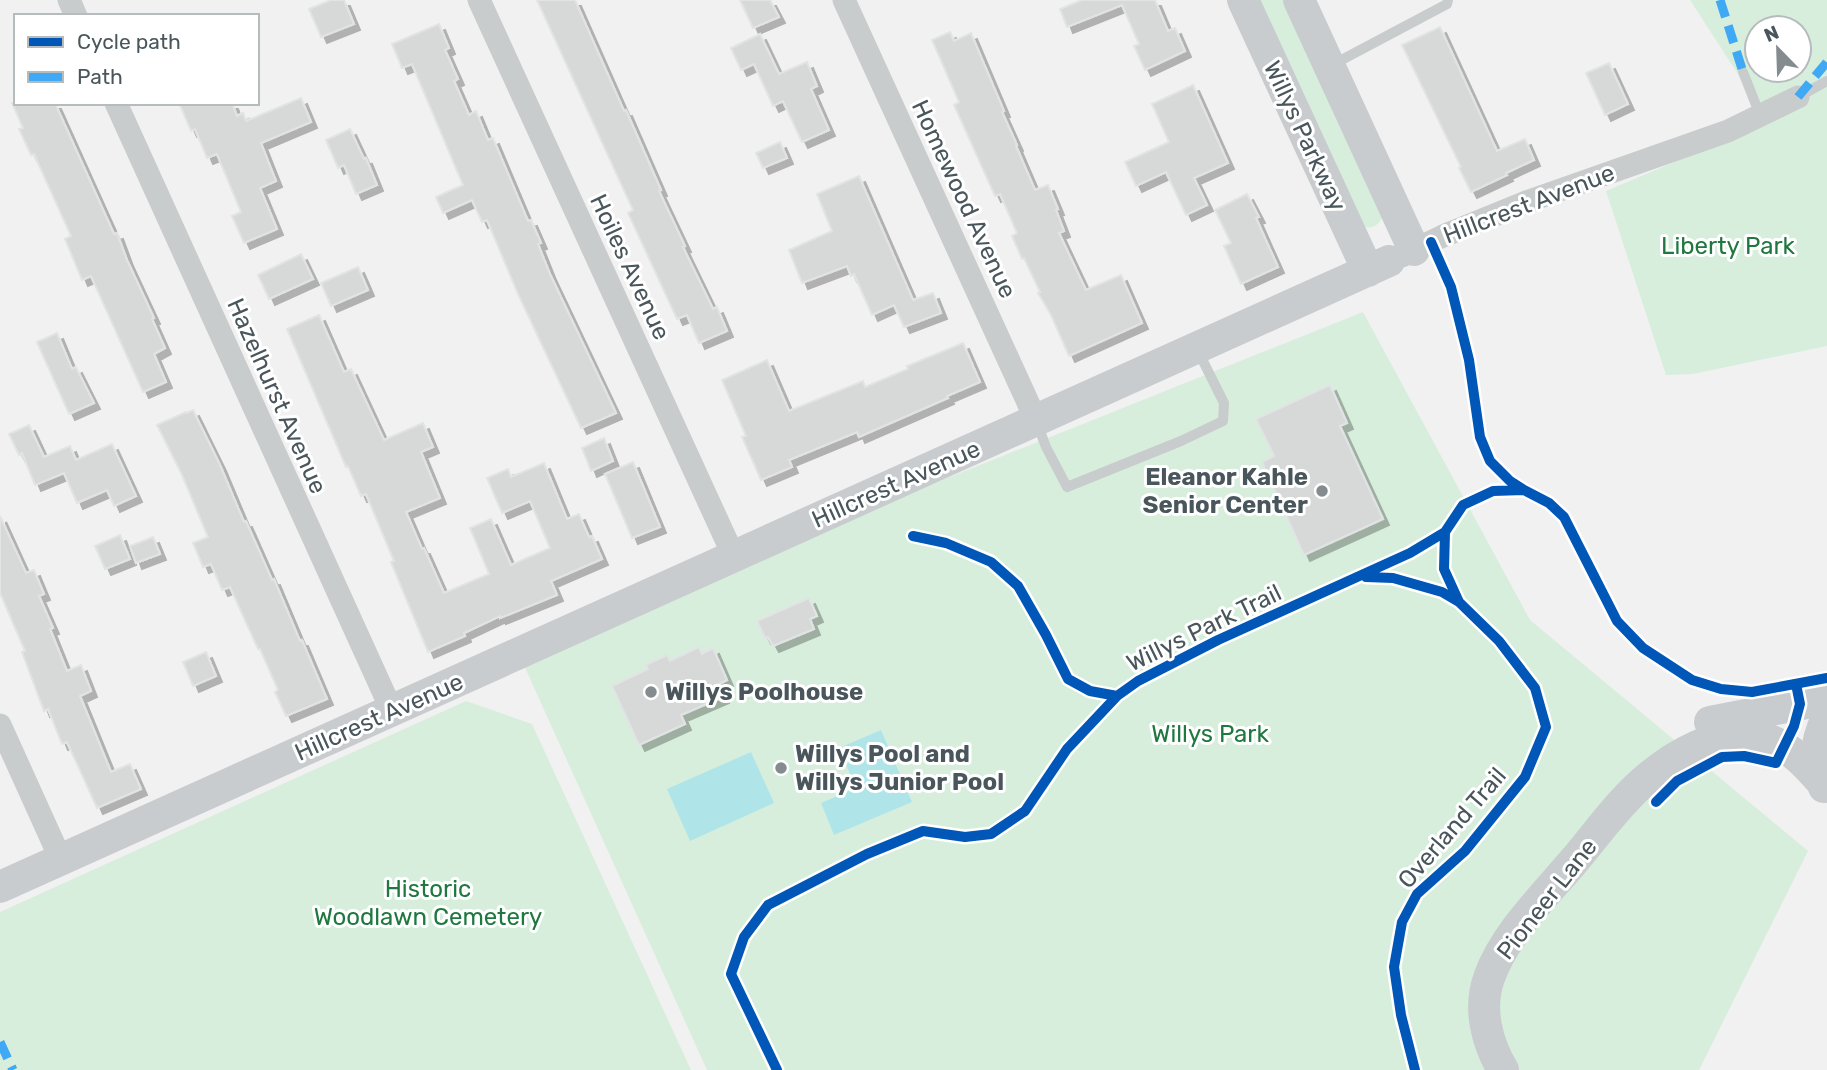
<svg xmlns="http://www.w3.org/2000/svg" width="1827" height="1070" viewBox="0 0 1827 1070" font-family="Rubik,sans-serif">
	<defs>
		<filter id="shadow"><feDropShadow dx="6" dy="6" stdDeviation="0" flood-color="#0004"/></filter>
	</defs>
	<rect width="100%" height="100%" fill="#f1f1f1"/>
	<path fill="#d7eedd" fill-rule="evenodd" d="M1257,0H1285L1383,215C1380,225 1372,230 1362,226Z
		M1690,0H1827V346L1693,374L1666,375L1606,191L1769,122ZM1757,28H1799V70H1757Z
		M1363,312L1530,620L1808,851L1699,1070H707L517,650Z
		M466,701L532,724L691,1070H0V912Z"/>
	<path fill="#afe5e9" d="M881,730L912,802L834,835L821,803L856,788L839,748Z
		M751,752L774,803L690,841L667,789Z"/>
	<path fill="#d7d9d9" stroke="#e2e3e4" stroke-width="2" filter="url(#shadow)" d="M331,0H344L354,24L321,37L309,9Z
		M537,0H575L624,111L626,110L636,133L661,190L659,191L685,246L683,247L713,309L717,307L727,331L699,343L687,315L677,319L628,213L633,210Z
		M740,0H770L779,17L753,28Z
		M1082,0H1155L1168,31L1175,28L1185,51L1145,70L1134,46L1139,44L1122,5L1067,27L1060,9Z
		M439,24L449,48L445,50L458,79L454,81L469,115L476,111L488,140L493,138L528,221L531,220L541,243L538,244L550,274L616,413L581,428L518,294L487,220L482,222L472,200L443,213L436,197L463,185L412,64L402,68L392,44Z
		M1440,27L1497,151L1525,139L1534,160L1506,173L1507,175L1471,192L1459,168L1461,167L1402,45Z
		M950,32L954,41L971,33L1004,111L1002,112L1017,145L1016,146L1035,190L1048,185L1058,209L1056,210L1064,231L1059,233L1086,290L1121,275L1142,323L1069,356L1051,315L1038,293L1040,292L1024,258L1022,259L1012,236L1017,233L1000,194L995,196L954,105L959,102L932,40Z
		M760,34L779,74L807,62L817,86L811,89L829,130L802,142L783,101L773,106L754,64L741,70L731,48Z
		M1609,63L1628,104L1605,115L1586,73Z
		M1193,85L1228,163L1194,178L1207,205L1186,215L1166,172L1136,186L1125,162L1169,142L1152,104Z
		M301,98L311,122L261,143L276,181L260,188L277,229L244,243L232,216L241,212L217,154L207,158L195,129L191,131L179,103H232L237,116L243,113L246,121Z
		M12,103H55L114,234L117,233L127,260L154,318L152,319L165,348L154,354L166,382L143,392L91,276L82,280L65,239L71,236L34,154L31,155L19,129L23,128Z
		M350,129L364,159L366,158L377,185L356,194L344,165L338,168L326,140Z
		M780,142L787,158L763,168L756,153Z
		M859,176L913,300L933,293L941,313L904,327L894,305L872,315L854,274L851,276L847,266L802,283L789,250L832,231L817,194Z
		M1247,194L1259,217L1256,218L1278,267L1241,284L1224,246L1231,243L1215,210Z
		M301,254L313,279L269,299L258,275Z
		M358,267L368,290L331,306L321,283Z
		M319,315L344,372L351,369L384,440L423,423L433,447L421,452L440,498L406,512L422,549L424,548L444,593L489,574L470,528L491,519L511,565L550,548L530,501L502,513L487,478L508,469L511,477L544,463L567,519L579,514L589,537L592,536L602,559L551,581L557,595L500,618V616L464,633L465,636L428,652L391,562L394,561L366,494L361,496L348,466L346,467L287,329Z
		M57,333L72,369L76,367L94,403L69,414L37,342Z
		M963,343L980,382L947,396L948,398L859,437L857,432L789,460L792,467L761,480L742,437L746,436L722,380L767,360L789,411L863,381L865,387L908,369L907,366Z
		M1330,385L1347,423L1340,426L1383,519L1304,555L1262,462L1274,456L1256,419Z
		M193,410L220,465L244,522L246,521L272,580L274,579L300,641L302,640L327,699L286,716L275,692L278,690L260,649H258L230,587L222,590L211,564L203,567L193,543L208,537L182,475L157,425L186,412L187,413Z
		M29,425L44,457L70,446L76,460L112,444L136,496L114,506L107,490L77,503L64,473L35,485L22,453L19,455L9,434Z
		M604,438L613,461L591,471L582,448Z
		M633,462L660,527L632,538L605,474Z
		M0,516L26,573L34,570L44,594L39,596L53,628L50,629L67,671L81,665L91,691L80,696L111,772L130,764L141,789L97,808L67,742L62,744L48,709L44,711L22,652L25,651L0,593Z
		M120,535L130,559L105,569L95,546Z
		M153,537L160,554L136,563L130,546Z
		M809,598L817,616L810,619L814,629L773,646L768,637L765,638L757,621Z
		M699,647L702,654L713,648L727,680L717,685L723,697L681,715L685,724L639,745L612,686L648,669L646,665L667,655L670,661Z
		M206,652L216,676L193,686L183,662Z"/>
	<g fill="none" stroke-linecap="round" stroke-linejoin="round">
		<path stroke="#c9cccc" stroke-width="10" d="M1332,65L1447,4L1448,0
			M1743,72L1760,115
			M1798,97L1827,81
			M1037,423L1046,447L1067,487L1181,441L1223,421L1224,403L1198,351"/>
		<path stroke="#c9cccc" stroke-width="23" d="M69,0L76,16
			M479,0L734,557
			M844,0L1036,420
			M116,103L392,711
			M1402,256L1443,236L1529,201L1728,131L1798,97
			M0,725L61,860"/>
		<path stroke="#c9ccce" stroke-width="32" d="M1243,0L1368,271
			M1299,0L1414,250
			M1710,722L1827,699
			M1824,787C1813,763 1816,740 1827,718
			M0,887L1389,261
			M1503,1070C1487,1043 1478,1009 1489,978C1504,935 1544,896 1573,862C1596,835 1617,805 1643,782C1673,755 1718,729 1759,736C1764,736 1769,740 1774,742C1795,751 1807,766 1822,782"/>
		<path stroke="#3fa9f5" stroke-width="9" stroke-dasharray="18 9" stroke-linecap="butt" d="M1720,0L1743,72
			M1798,97L1827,62
			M0,1042L13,1070"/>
		<defs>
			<path id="cycleway" d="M1431,242L1451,287L1469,360L1480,437L1490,461L1510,481L1524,490
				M913,536L946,543L991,562L1018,586L1046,635L1068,679L1090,691L1117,696
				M1366,577L1393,578L1442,592L1459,602
				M1656,802L1677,781L1722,757L1744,756L1776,763L1794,726L1800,704L1796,684
				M777,1070L731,974L744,937L768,905L867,854L923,831L965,837L991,834L1025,811L1067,749L1117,696L1138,681L1218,640L1410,553L1445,532
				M1415,1070L1401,1015L1394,967L1402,922L1417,894L1465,851L1525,777L1546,727L1535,688L1499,641L1459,602L1444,569L1445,532L1463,505L1493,491L1524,490L1549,503L1564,517L1617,621L1643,648L1692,680L1721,689L1752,692L1827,678"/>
		</defs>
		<use href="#cycleway" stroke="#fff" stroke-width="15"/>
		<use href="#cycleway" stroke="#0057b8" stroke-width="10"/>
	</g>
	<g fill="#848c90" stroke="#fff" stroke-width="2.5">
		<circle cx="1322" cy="491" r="7"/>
		<circle cx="651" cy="692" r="7"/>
		<circle cx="781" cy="768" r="7"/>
	</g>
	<g text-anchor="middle" stroke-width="6" stroke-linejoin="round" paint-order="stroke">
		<g font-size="24" fill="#49565c" stroke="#fff">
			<text transform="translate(1305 136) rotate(65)" y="8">Willys Parkway</text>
			<text transform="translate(964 199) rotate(65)" y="8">Homewood Avenue</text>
			<text transform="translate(1529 204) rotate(-21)" y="8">Hillcrest Avenue</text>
			<text transform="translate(630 267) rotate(65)" y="8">Hoiles Avenue</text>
			<text transform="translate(277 396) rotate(66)" y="8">Hazelhurst Avenue</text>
			<text transform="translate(896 484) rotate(-24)" y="8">Hillcrest Avenue</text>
			<text transform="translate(1204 628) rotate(-26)" y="8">Willys Park Trail</text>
			<text transform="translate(379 717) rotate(-24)" y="8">Hillcrest Avenue</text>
			<text transform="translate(1452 828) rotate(-49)" y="8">Overland Trail</text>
			<text transform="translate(1547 899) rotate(-52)" y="8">Pioneer Lane</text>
		</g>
		<g font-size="24" fill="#1f783f" stroke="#fff">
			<text x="1728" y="254">Liberty Park</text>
			<text x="1210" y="742">Willys Park</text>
			<text x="428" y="897">Historic<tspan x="428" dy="28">Woodlawn Cemetery</tspan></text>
		</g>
		<g font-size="24" font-weight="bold" fill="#49565c" stroke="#fff" text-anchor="start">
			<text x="1308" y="485" text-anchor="end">Eleanor Kahle<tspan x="1308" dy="28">Senior Center</tspan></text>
			<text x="665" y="700">Willys Poolhouse</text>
			<text x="795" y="762">Willys Pool and<tspan x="795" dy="28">Willys Junior Pool</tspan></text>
		</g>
	</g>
	<rect x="14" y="14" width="245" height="91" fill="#ffffff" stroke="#b6bbbe" stroke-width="2"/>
	<rect x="28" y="37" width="35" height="10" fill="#0057b8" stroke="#b6bbbe" stroke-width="2"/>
	<text x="77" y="49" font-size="21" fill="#49565c">Cycle path</text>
	<rect x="28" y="72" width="35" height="10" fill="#3fa9f5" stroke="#b6bbbe" stroke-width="2"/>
	<text x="77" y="84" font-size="21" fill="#49565c">Path</text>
	<g transform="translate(1778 49) rotate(337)"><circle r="33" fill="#ffffff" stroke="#b6bbbe" stroke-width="2"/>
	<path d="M0-5L12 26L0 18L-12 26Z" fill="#848c90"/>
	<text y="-10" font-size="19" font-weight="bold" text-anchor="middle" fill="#49565c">N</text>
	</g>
</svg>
